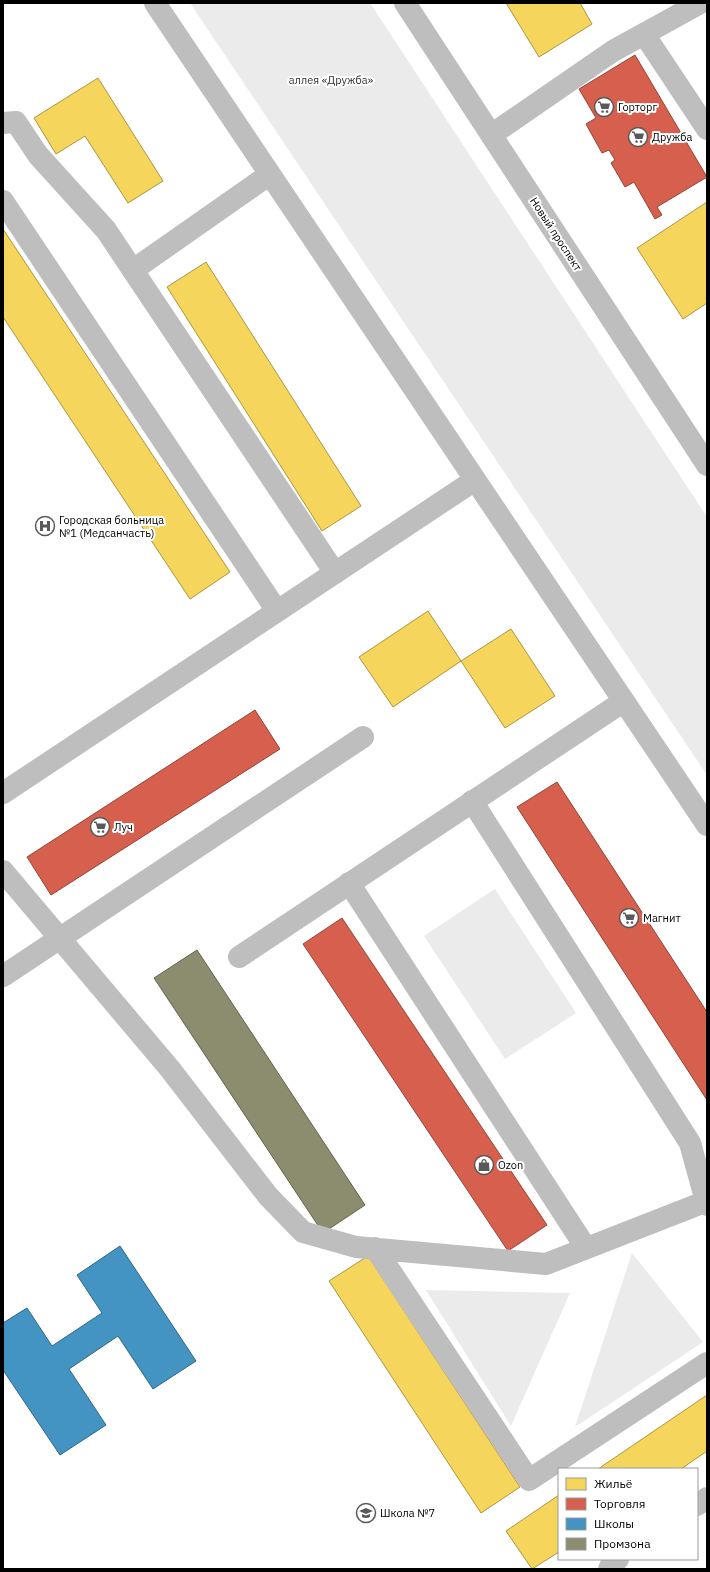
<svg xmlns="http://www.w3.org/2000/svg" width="710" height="1572" viewBox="0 0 710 1572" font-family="'IBM Plex Sans',sans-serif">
	<rect width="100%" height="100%" fill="#fff"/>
	<path fill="#ebebeb" d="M190,3H370L707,517V775Z
		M495,889L576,1013L505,1059L424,936Z
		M632,1253L703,1342L575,1427Z
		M426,1290L570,1293L511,1426Z"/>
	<path fill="#f6d55c" stroke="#ac9540" d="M506,3H580L592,24L539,57Z
		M98,78L163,181L128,203L85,136L56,154L34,118Z
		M707,202V303L683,319L637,248Z
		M3,229L230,572L190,599L3,317Z
		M206,262L361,506L322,531L167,287Z
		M428,611L461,661L393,707L359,657Z
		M511,629L555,696L505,728L461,661Z
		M368,1256L520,1487L481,1513L329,1281Z
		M707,1395V1451L681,1469H598Z
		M559,1495V1552L532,1569L506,1531Z"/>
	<path fill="#d6604d" stroke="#964336" d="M635,55L707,177L657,207L662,215L655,219L634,182L625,187L611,163L615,160L609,150L602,153L586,124L596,118L579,89Z
		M255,710L280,749L51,895L27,857Z
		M557,782L707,1012V1100L517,807Z
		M342,918L547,1225L508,1251L303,944Z"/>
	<path fill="#4393c3" stroke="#2f6788" d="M120,1246L196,1361L153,1389L118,1336L69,1369L106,1425L60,1455L3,1370V1323L27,1308L52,1346L102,1313L77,1275Z"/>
	<path fill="#8c8c6e" stroke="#62624d" d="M197,950L365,1205L323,1233L154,978Z"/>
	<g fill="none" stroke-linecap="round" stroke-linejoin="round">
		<path stroke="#bebebe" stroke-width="22" d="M155,3L707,825
			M405,3L707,465
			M644,34L707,129
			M3,123L16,122L38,155L106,230L335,573
			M491,135L613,51L700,3
			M3,201L277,611
			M133,270L270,174
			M3,793L475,480
			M472,801L690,1143L707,1205
			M3,871L170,1069L268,1196L303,1232L356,1247L546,1264L707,1201
			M349,883L586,1248
			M239,957L624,701
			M3,976L363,737
			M375,1248L529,1480L707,1363
			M697,1505L707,1498
			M609,1569L612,1563L618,1559"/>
	</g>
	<defs>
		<symbol id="supermarket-ring" viewBox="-11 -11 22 22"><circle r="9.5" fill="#fff" stroke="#595959" stroke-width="1.5"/><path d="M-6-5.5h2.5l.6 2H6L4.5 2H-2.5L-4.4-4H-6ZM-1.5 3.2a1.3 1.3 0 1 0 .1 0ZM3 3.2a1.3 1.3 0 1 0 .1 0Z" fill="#595959"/></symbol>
		<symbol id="hospital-ring" viewBox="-11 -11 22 22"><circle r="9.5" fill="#fff" stroke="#595959" stroke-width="1.5"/><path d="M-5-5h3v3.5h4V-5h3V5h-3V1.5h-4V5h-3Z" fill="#595959"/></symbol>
		<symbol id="shop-ring" viewBox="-11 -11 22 22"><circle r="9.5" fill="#fff" stroke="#595959" stroke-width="1.5"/><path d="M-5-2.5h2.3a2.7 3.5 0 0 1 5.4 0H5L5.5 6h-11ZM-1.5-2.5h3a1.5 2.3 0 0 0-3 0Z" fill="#595959"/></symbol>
		<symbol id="school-ring" viewBox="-11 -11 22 22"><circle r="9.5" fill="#fff" stroke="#595959" stroke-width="1.5"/><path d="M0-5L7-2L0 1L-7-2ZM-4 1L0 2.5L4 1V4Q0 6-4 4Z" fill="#595959"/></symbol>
	</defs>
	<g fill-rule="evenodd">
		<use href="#supermarket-ring" x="593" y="96" width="22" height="22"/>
		<use href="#supermarket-ring" x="627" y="126" width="22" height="22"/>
		<use href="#hospital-ring" x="34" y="515" width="22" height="22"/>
		<use href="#supermarket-ring" x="89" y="816" width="22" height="22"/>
		<use href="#supermarket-ring" x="618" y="907" width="22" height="22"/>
		<use href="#shop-ring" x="473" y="1154" width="22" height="22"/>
		<use href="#school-ring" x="355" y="1502" width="22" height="22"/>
	</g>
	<g text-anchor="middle" stroke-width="4" stroke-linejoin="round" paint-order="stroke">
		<g font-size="11" fill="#323232" stroke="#fff">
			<text x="331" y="84">аллея «Дружба»</text>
		</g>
		<g font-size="11" fill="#000" stroke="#fff" text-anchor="start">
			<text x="618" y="111">Горторг</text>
			<text x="652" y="141">Дружба</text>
			<text x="59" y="524">Городская больница<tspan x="59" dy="13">№1 (Медсанчасть)</tspan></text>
			<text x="114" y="831">Луч</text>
			<text x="643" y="922">Магнит</text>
			<text x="498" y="1169">Ozon</text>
			<text x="380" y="1517">Школа №7</text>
		</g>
		<g font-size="11" fill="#000" stroke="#fff">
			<text transform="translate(556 234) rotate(57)" y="4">Новый проспект</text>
		</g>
	</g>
	<rect width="710" height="1572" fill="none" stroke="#000000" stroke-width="8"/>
	<rect x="558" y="1468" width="140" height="92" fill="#ffffff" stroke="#999999"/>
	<rect x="566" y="1478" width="20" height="12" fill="#f6d55c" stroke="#999999"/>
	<text x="594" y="1488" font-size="12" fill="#000000">Жильё</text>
	<rect x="566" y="1498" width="20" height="12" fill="#d6604d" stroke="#999999"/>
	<text x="594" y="1508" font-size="12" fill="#000000">Торговля</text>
	<rect x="566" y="1518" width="20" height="12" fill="#4393c3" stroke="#999999"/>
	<text x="594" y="1528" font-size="12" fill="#000000">Школы</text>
	<rect x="566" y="1538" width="20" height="12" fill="#8c8c6e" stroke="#999999"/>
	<text x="594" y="1548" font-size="12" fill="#000000">Промзона</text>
</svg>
